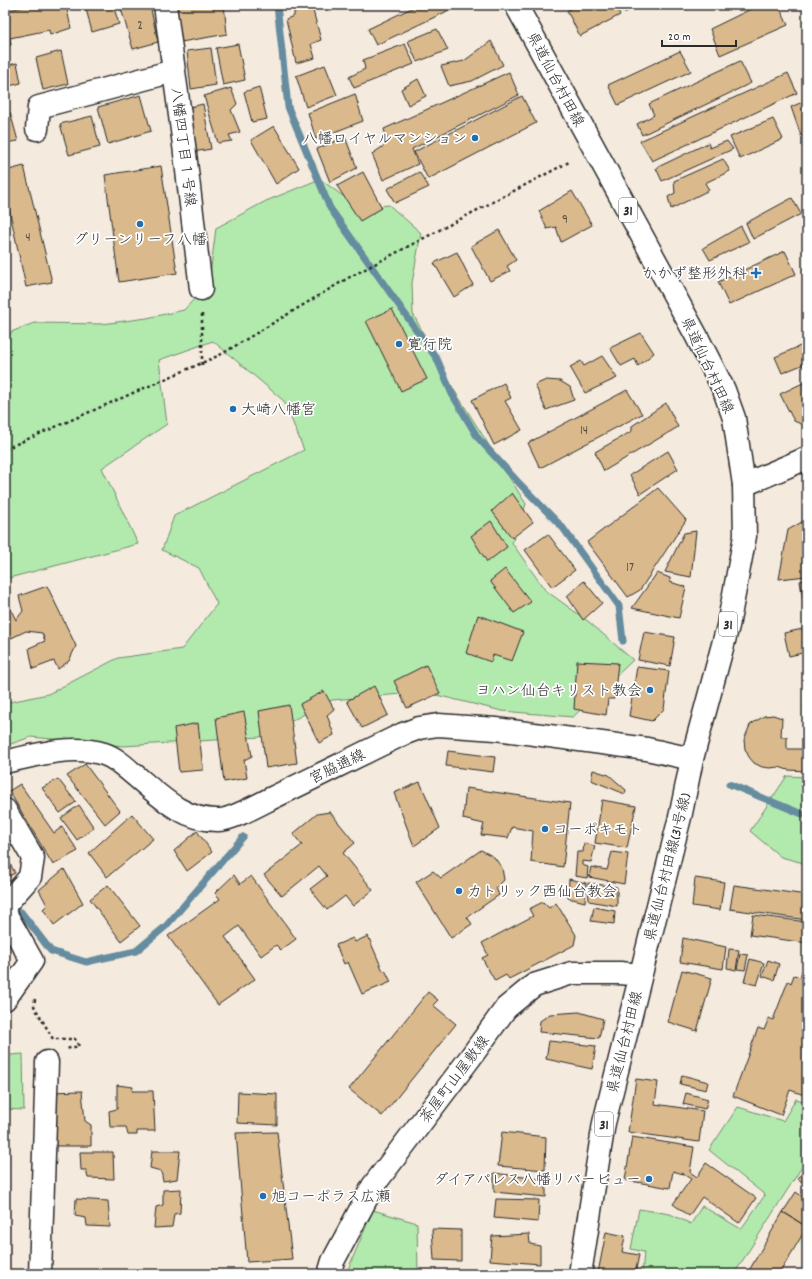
<svg xmlns="http://www.w3.org/2000/svg" width="812" height="1279" viewBox="0 0 812 1279" font-family="Dekko,'Klee One',sans-serif">
	<rect width="100%" height="100%" fill="#f4eadd"/>
	<filter id="ink" filterUnits="userSpaceOnUse"><feTurbulence type="fractalNoise" baseFrequency=".025" numOctaves="2"/><feDisplacementMap in="SourceGraphic" scale="8" xChannelSelector="R" yChannelSelector="G"/><feConvolveMatrix kernelMatrix="1 2 1 2 8 2 1 2 1" color-interpolation-filters="sRGB"/></filter>
	<g filter="url(#ink)">
		<path fill="#b2eaae" stroke="#6e8a6c" d="M320,179L359,208L389,205L421,233L412,283L413,314L451,385L526,504L512,543L545,590L589,622L633,660L573,717L502,711L424,692L332,700L260,737L124,746L31,737L5,746V703L48,694L118,658L182,649L217,604L199,568L162,550L174,516L304,450L284,401L213,341L159,360L167,424L102,468L138,544L5,579V347L11,332L34,323L102,324L147,318L184,310L209,283L216,228L266,201Z
			M787,776L807,777V864L781,857L750,831Z
			M23,1054L24,1110L5,1109V1064L11,1055Z
			M796,1099L807,1102V1159L734,1274H642L644,1252L631,1249L639,1209L670,1214L691,1224L702,1206L741,1229L765,1195L709,1150L738,1107L783,1121Z
			M373,1210L417,1223L418,1274H346Z"/>
		<g fill="none" stroke-linecap="round" stroke-linejoin="round">
			<path stroke="#668ca0" stroke-width="7" d="M277,5L288,107L330,208L437,359L452,394L478,438L519,483L563,528L619,606L623,641
				M729,784L807,816
				M13,913L21,912L51,951L86,962L136,951L166,926L243,837"/>
		</g>
		<path fill="#dab98d" stroke="#2b2b2b" d="M31,5H66L71,28L50,35L49,30L10,38L11,45L5,46V11Z
			M85,5H113L119,24L92,32Z
			M120,5H150L158,42L133,49Z
			M176,5H224L227,34L181,42Z
			M418,5H460L376,45L368,29Z
			M577,5H615L620,15L580,36L567,11Z
			M619,5H639L624,13Z
			M759,5H778L788,25L720,55L710,29Z
			M312,7L321,40L311,44L315,58L296,63L286,19L294,16V12Z
			M437,29L448,50L417,62L408,41Z
			M491,41L503,65L472,81L449,86L441,66L464,61Z
			M238,44L245,80L223,85L216,48Z
			M405,44L414,64L354,88L349,77L365,69L363,60Z
			M211,48L216,85L191,89L187,51Z
			M61,51L68,84L43,90L36,58Z
			M680,51L691,71L618,105L608,85Z
			M740,61L751,83L642,135L637,124L654,115L649,104Z
			M17,63L21,83L5,87V66Z
			M325,65L337,95L306,107L296,76Z
			M509,72L519,95L412,149L418,164L383,180L372,154L388,143L384,129Z
			M788,73L797,93L652,161L640,141Z
			M418,79L426,96L408,105L401,89Z
			M259,87L267,119L252,122L244,92Z
			M231,88L237,104L231,110L240,132L229,135L232,141L218,143L204,96Z
			M355,94L363,121L316,139L308,113Z
			M141,95L151,131L108,144L98,107Z
			M522,96L536,123L428,179L414,152Z
			M807,100V134L801,136L791,107Z
			M203,104L211,149L193,152L186,108Z
			M5,112H10L18,141L5,143Z
			M92,116L100,147L69,155L60,124Z
			M773,119L783,139L740,159L730,137Z
			M274,126L299,168L276,184L251,140Z
			M345,137L357,168L330,182L317,149Z
			M727,141L733,149L662,181L656,168L708,143L710,148Z
			M723,159L730,171L705,183L709,190L671,209L668,197L675,193L674,181Z
			M24,166L52,282L26,287L5,190V171Z
			M161,166L177,273L119,282L105,175Z
			M363,172L382,208L360,221L337,186Z
			M419,172L429,187L395,203L387,189Z
			M572,191L592,225L561,242L556,227L547,229L539,211Z
			M792,198L801,214L753,239L746,223Z
			M741,226L749,242L710,260L703,248Z
			M499,230L516,260L507,266L510,271L490,281L471,246Z
			M785,251L796,274L729,305L718,282Z
			M457,252L473,285L454,297L434,263Z
			M392,309L427,379L401,391L366,321Z
			M641,333L654,353L638,366L635,359L621,366L610,348Z
			M807,343V363L782,373L775,357Z
			M602,356L617,378L585,393L570,367L581,361L584,366Z
			M546,380L560,381L570,387L574,400L546,410L535,385Z
			M807,381V421L801,424L794,421L780,394Z
			M504,383L511,398L505,401L522,430L494,445L472,400Z
			M627,390L642,414L540,468L528,443Z
			M666,403L678,427L604,471L595,452L632,431V426Z
			M668,451L678,469L640,494L630,475Z
			M658,488L686,520L640,590L628,597L587,542Z
			M512,493L533,522L512,538L492,511Z
			M807,519V576L779,579L788,530Z
			M491,521L507,547L487,562L471,536Z
			M696,531L691,577L665,572L684,533Z
			M548,534L575,570L552,587L525,550Z
			M505,569L531,602L514,613L490,581Z
			M657,573L670,578V582L686,587L679,618L632,608Z
			M807,580V598L803,599L800,581Z
			M584,581L602,603L583,620L567,596Z
			M47,586L76,646L69,661L58,669L54,661L33,669L29,648L45,641L42,633L26,631L5,641V598L16,620L23,611L19,596Z
			M478,615L523,632L512,661L493,655L491,662L466,653Z
			M807,628V652L789,656L784,633Z
			M644,632L675,637L670,666L638,660Z
			M577,661L618,663L614,699H608L606,715L574,709Z
			M426,665L440,693L407,708L394,681Z
			M637,667L669,671L664,709L652,721L629,716Z
			M374,686L388,715L362,728L347,701Z
			M324,691L334,709L327,715L334,735L319,743L300,704Z
			M289,705L297,763L266,768L259,711Z
			M804,705H807V739Z
			M244,712L252,756L244,760L247,778L224,782L216,718Z
			M773,715L782,718L781,737H787V749H807V771L788,770L779,767L770,768L762,767L754,763L749,757L745,749L744,740L750,725L764,716Z
			M198,723L203,770L179,772L174,728Z
			M448,751L495,757L493,772L446,766Z
			M85,764L120,811L105,824L67,776Z
			M593,770L609,775L626,790L625,794L591,780Z
			M58,779L76,802L60,813L42,788Z
			M420,782L440,828L414,846L394,793Z
			M20,784L54,833L62,827L78,851L53,865L9,791Z
			M466,788L570,803L563,867L531,862L533,831L512,827L508,838L481,835L484,824L463,819Z
			M602,800L636,806L627,848L595,843Z
			M79,805L94,828L77,840L61,818Z
			M330,812L355,843L343,853L373,890L353,906L345,896L327,910L310,889L327,876L319,866L282,896L264,875L302,845L293,834L317,814Z
			M132,814L153,839L107,877L89,853Z
			M197,831L212,852L187,871L174,851Z
			M584,843L595,846L591,862L582,861V865L588,867L587,878L575,876L577,852H583Z
			M481,850L494,857L502,868L504,880L496,888L499,895L467,917L472,924L451,938L416,882L433,871L441,878Z
			M612,852L628,854L624,884L589,877L591,867L607,870Z
			M5,854L15,873L5,878Z
			M64,869L83,903L54,925L43,909L47,905L39,890Z
			M234,875L240,884L251,876L296,939L281,950L276,945L261,956L239,926L225,937L255,979L218,1005L168,936L220,899L215,893Z
			M695,878L724,882L720,910L692,906Z
			M569,879L586,883L585,902L568,898Z
			M588,883L617,887V906L589,901Z
			M108,885L140,926L121,941L90,899Z
			M734,885L807,895V920L730,909Z
			M543,902L549,908L556,903L576,935L574,945L509,979L506,975L495,981L482,958L488,955L482,943L533,916L529,909Z
			M594,907L615,911L614,924L591,921Z
			M753,915L807,922V943L750,935Z
			M368,936L383,971L385,970L391,982L362,994L348,962L344,964L336,945L353,938L355,942Z
			M683,938L726,947L723,969L680,962Z
			M729,949L739,950L736,970L727,968Z
			M740,954L748,955L745,970L737,969Z
			M750,959L764,963L757,985L744,982Z
			M768,960L779,964L774,980L762,976Z
			M803,968L807,969V1096L790,1090L781,1115L733,1096L758,1028L764,1030L769,1018L773,1020L788,981L791,983L794,975L800,977Z
			M682,970L712,978L697,1031L668,1022Z
			M428,992L438,1000L433,1005L456,1024L382,1116L349,1089Z
			M579,1012L603,1019L599,1038L539,1032L540,1021L550,1014Z
			M549,1041L596,1046L592,1069L546,1059Z
			M682,1075L708,1082L706,1090L680,1084Z
			M636,1079L658,1082L655,1104L703,1111L699,1142L628,1132Z
			M117,1085L133,1087L132,1091H153L155,1131H137V1135H128L126,1127H110L109,1111L117,1109Z
			M82,1091L85,1121L91,1125V1146H53L51,1092Z
			M238,1092L277,1094V1125L237,1123Z
			M686,1093L708,1099L705,1109L683,1104Z
			M277,1132L292,1259L247,1262L236,1133Z
			M502,1132L546,1137L545,1170L498,1166Z
			M632,1137L694,1147L690,1172L697,1177L706,1163L756,1198L739,1223L702,1197L689,1216L673,1204L691,1179L683,1174L673,1171L670,1188L625,1180Z
			M5,1141L8,1142L5,1274Z
			M152,1151H180L177,1179L163,1181L161,1171L150,1168Z
			M80,1152H113L114,1179L88,1178L86,1170H81Z
			M807,1165V1185L798,1179Z
			M494,1173L546,1180V1197L494,1192Z
			M181,1189L180,1213L174,1214L172,1227L154,1228L156,1207L163,1205V1190Z
			M796,1192L807,1200V1227L783,1212Z
			M76,1199L108,1201L110,1227L87,1226L86,1218L75,1216Z
			M496,1199L539,1200L538,1222L494,1218Z
			M783,1212L807,1227L779,1274H747Z
			M432,1229L461,1230V1261L434,1260Z
			M606,1232L625,1236L622,1252L639,1255L635,1274L598,1273Z
			M529,1234L530,1244L540,1246V1264L490,1260L492,1236Z
			M61,1272H83V1274H60Z
			M141,1272H173V1274H141Z"/>
		<g fill="none" stroke-linecap="round" stroke-linejoin="round">
			<defs>
				<path id="minor" d="M165,5L184,145L201,289
					M37,129L39,107L174,71
					M744,485L807,458
					M5,762C35,755 73,744 104,754C114,757 123,765 131,772C158,794 182,821 219,820C231,820 260,804 272,798C316,777 359,755 403,734L419,728L438,725L496,729L647,749L692,759
					M5,810L33,858L30,877L5,905
					M5,913L32,961L5,999
					M40,1274L47,1062
					M329,1274L333,1261L373,1186L470,1058L506,1008L534,985L572,973H620L640,975"/>
				<path id="major" d="M516,5L696,335L724,390L734,418L744,485L745,536L728,626L692,759L681,813L604,1123L580,1274"/>
			</defs>
			<use href="#minor" stroke="#2b2b2b" stroke-width="25"/>
			<use href="#major" stroke="#2b2b2b" stroke-width="25"/>
			<path stroke="#2b2b2b" stroke-width="2.5" stroke-dasharray="3 3" stroke-linecap="butt" d="M202,365V311
				M5,449L220,355L348,278L569,162
				M35,999L34,1006L53,1039H75L79,1046L66,1049"/>
			<use href="#minor" stroke="#fff" stroke-width="22"/>
			<use href="#major" stroke="#fff" stroke-width="22"/>
		</g>
	</g>
	<g fill="#1f6fb2" stroke="#fff" stroke-width="1.5">
		<circle cx="475" cy="138" r="4"/>
		<circle cx="140" cy="224" r="4"/>
		<path d="M754 267h4v4h4v4h-4v4h-4v-4h-4v-4h4z"/>
		<circle cx="399" cy="344" r="4"/>
		<circle cx="233" cy="409" r="4"/>
		<circle cx="650" cy="690" r="4"/>
		<circle cx="545" cy="829" r="4"/>
		<circle cx="459" cy="891" r="4"/>
		<circle cx="649" cy="1179" r="4"/>
		<circle cx="263" cy="1196" r="4"/>
	</g>
	<g text-anchor="middle" stroke-width="3.5" stroke-linejoin="round" paint-order="stroke">
		<g font-size="13" fill="#574e44">
			<text x="140" y="29">2</text>
			<text x="565" y="223">9</text>
			<text x="28" y="241">4</text>
			<text x="584" y="434">14</text>
			<text x="630" y="571">17</text>
		</g>
		<g fill="#fff" stroke="#6b6b6b" stroke-width="1">
			<rect x="619" y="198" width="18" height="24" rx="3"/>
			<rect x="719" y="612" width="18" height="24" rx="3"/>
			<rect x="595" y="1112" width="18" height="24" rx="3"/>
		</g>
		<g font-size="14" font-weight="bold" fill="#2b2b2b">
			<text x="628" y="215">31</text>
			<text x="728" y="629">31</text>
			<text x="604" y="1129">31</text>
		</g>
		<g font-size="15" fill="#2b2b2b" stroke="#fff">
			<text transform="translate(556 79) rotate(62)" y="5">県道仙台村田線</text>
			<text transform="translate(184 147) rotate(83)" y="5">八幡四丁目１号線</text>
			<text transform="translate(708 365) rotate(65)" y="5">県道仙台村田線</text>
			<text transform="translate(337 766) rotate(-26)" y="5">宮脇通線</text>
			<text transform="translate(667 867) rotate(-76)" y="5">県道仙台村田線(31号線)</text>
			<text transform="translate(624 1042) rotate(-76)" y="5">県道仙台村田線</text>
			<text transform="translate(454 1079) rotate(-53)" y="5">茶屋町山屋敷線</text>
		</g>
		<g font-size="15" fill="#2b2b2b" stroke="#fff" text-anchor="start">
			<text x="467" y="143" text-anchor="end">八幡ロイヤルマンション</text>
			<text x="140" y="244" text-anchor="middle">グリーンリーフ八幡</text>
			<text x="747" y="278" text-anchor="end">かかず整形外科</text>
			<text x="407" y="349">寛行院</text>
			<text x="241" y="414">大崎八幡宮</text>
			<text x="642" y="695" text-anchor="end">ヨハン仙台キリスト教会</text>
			<text x="553" y="834">コーポキモト</text>
			<text x="467" y="896">カトリック西仙台教会</text>
			<text x="641" y="1184" text-anchor="end">ダイアパレス八幡リバービュー</text>
			<text x="271" y="1201">旭コーポラス広瀬</text>
		</g>
	</g>
	<rect width="812" height="1279" fill="none" stroke="#fff" stroke-width="20"/>
	<rect x="10" y="10" width="792" height="1259" fill="none" stroke="#2b2b2b" stroke-width="1.5" filter="url(#ink)"/>
	<path d="M662 40v6h74v-6" fill="none" stroke="#2b2b2b" stroke-width="2"/>
	<text x="668" y="40" font-size="12" fill="#2b2b2b" stroke="#ffffff" stroke-width="3" paint-order="stroke">20 m</text>
</svg>
